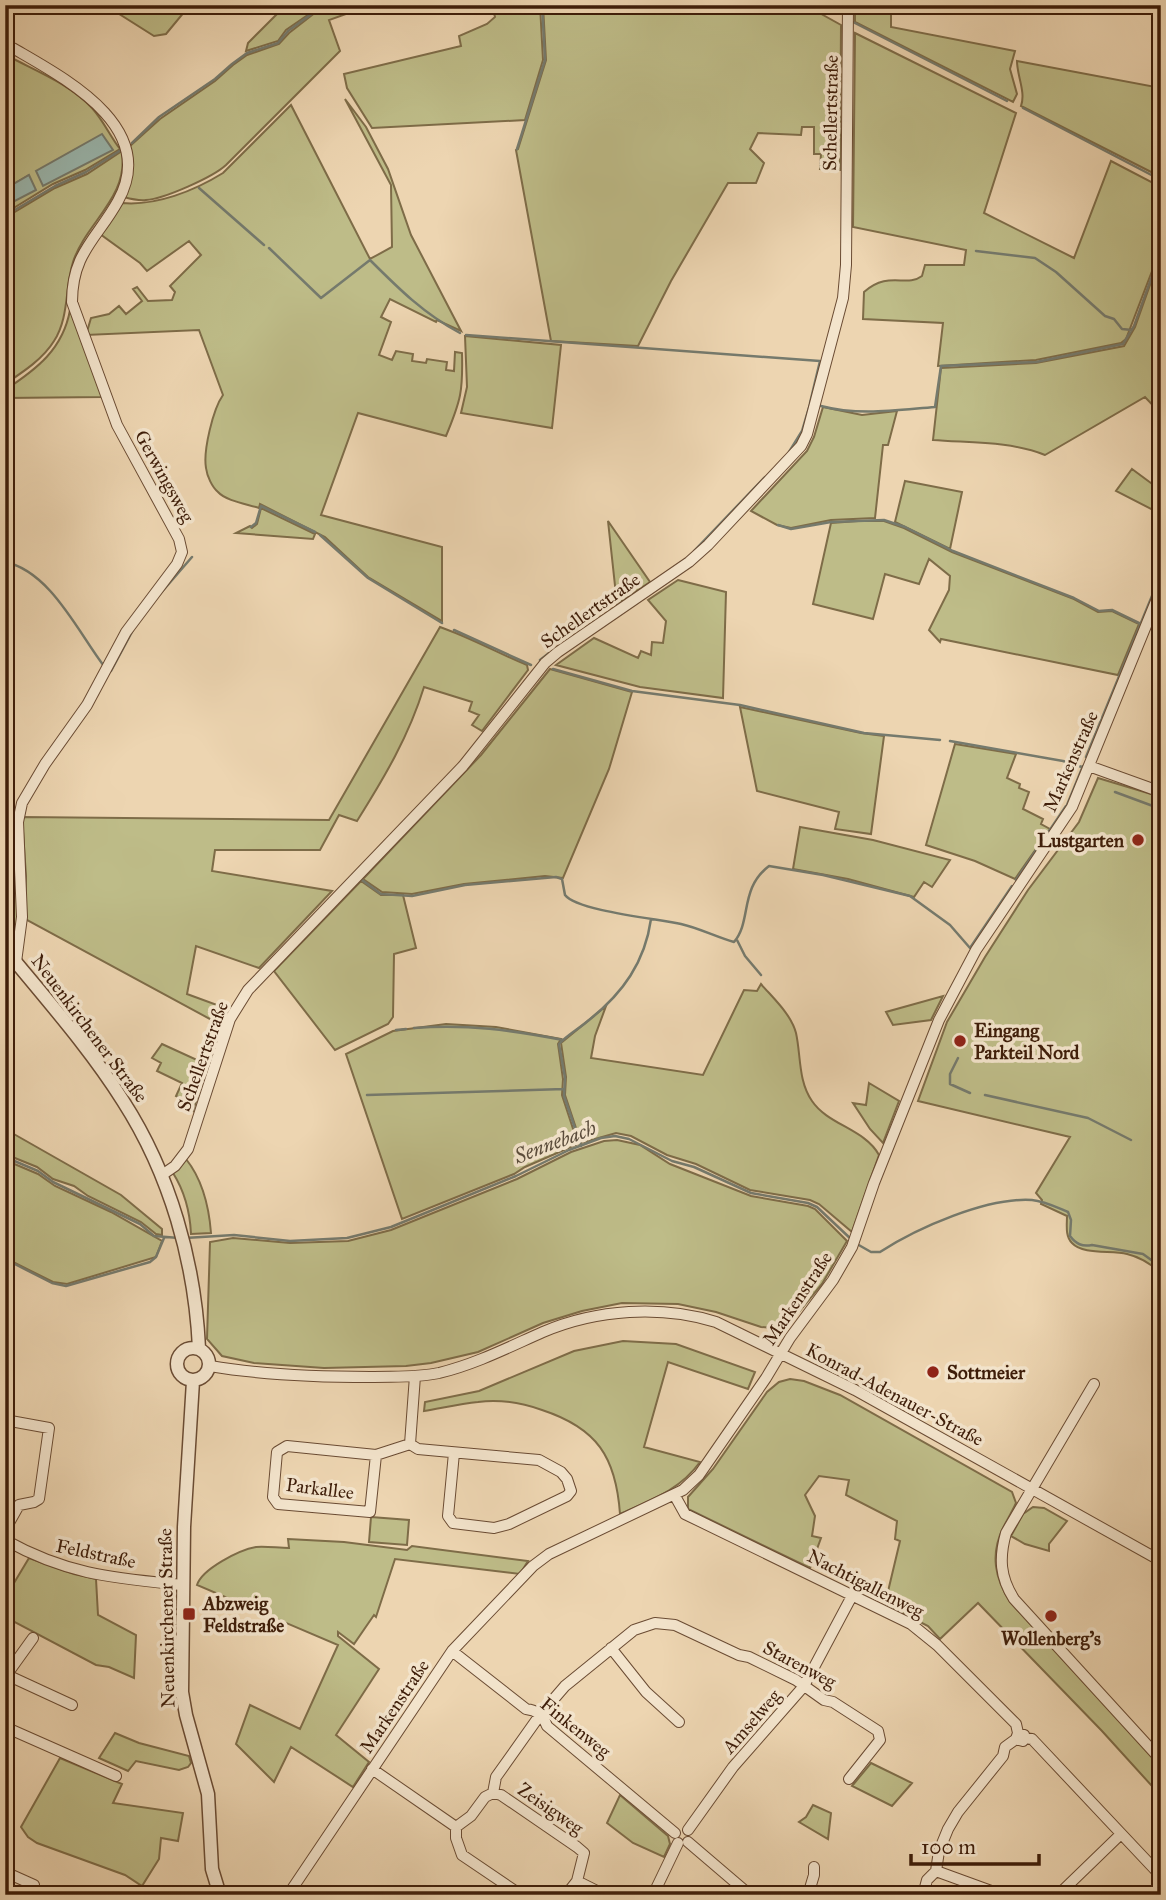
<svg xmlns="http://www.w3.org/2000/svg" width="1166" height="1900" viewBox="0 0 1166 1900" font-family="'IM FELL Great Primer',serif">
	<rect width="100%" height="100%" fill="#edd5b1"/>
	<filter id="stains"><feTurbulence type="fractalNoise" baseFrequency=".00286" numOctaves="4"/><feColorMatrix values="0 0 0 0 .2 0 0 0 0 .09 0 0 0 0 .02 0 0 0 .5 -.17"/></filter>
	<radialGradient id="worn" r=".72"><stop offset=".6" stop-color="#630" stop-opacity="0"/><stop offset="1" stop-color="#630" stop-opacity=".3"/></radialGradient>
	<path fill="#bebc88" stroke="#7e6c48" stroke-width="2" d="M105,5H190L166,34L154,36Z
		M273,5H311L315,10L286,30L278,41L246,51L248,43L280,11Z
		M325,5H371L329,20L340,51L226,165C213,177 164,199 146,200C138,201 131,199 124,197L130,175V146L160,119L215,81L233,65L247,55L279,44L289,33Z
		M492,5H540L543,60L525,120L372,128L347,88L344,74L461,46L459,36L487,24L495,17Z
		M543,5H805L841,25L840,170L820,169L821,154H814V127H802L801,135L758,133L750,149L764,163L756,183H728L671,281L638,346L551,341L516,150L518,149L546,60Z
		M855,5H891V27L1015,51L1010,69L1017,94L1013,102L855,22Z
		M855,33L1016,113L984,213L1074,258L1111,161L1161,187V237L1158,244L1161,246V266H1154L1126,339L1121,343L1036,360L938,366L943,323L863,319L864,292C889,270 906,288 922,276L925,265H964L966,250L853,227Z
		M8,56C36,71 70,84 92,108C103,120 110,136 120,149L85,170L53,184L12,209L5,208V201L12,203L29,175L5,189V57Z
		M1017,61L1161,88V177L1021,106C1026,92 1017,76 1017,61Z
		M345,99L366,127L388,169L411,235L461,331L437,320L436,322L390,299L381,317L391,322L379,355L392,360L396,351L413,354L412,361L426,363L427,359L447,362L446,370L454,371L455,352L462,353C463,391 461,400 446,436L358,413L321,515L442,547V621L368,577L325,537L260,504L259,508C247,504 226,501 218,492C212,487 207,476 206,468C203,451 213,409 223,395L199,330L86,335L91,318L109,314L119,306L126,314L142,301L133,289L137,287L148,301L172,300L175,292L170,286L201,255L189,241L147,271L140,263L100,234L122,203C156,206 194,191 223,173L291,105L370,259L392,247L391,185Z
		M122,151C129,198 86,222 73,262C65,288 69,318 54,341C43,359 23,372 5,384V212L13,213L55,188L87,174Z
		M1156,268L1161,269V414L1145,397L1045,455C1010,441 970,443 933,440L941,368L1036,363L1124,346L1135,327Z
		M70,310L103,397L5,398V390C37,369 63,349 70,310Z
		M465,336L561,345L552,428L461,413L467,387Z
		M823,407L862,415L897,411L888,445H883L875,518L831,520L791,528L777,525L751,511L807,451L814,437Z
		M1132,469L1159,489L1161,514L1116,491Z
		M905,481L962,492L950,549L895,522Z
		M261,508L315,534L313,539L236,533L250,526L252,528L257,524Z
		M608,521L650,582L617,604Z
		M858,521H884L904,528L952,552L1074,599L1098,612L1112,611L1139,624L1118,675L941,639L940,642L929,630L949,590L950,576L929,559L919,584L885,574L873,619L813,604L831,523Z
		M678,580L726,592L723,698L640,687L556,665L594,638L638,658L641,651L651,655L652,642L663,643L666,621L648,600Z
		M440,627C469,637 498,653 527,665L528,670L482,731L472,725L479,715L469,711L472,702L424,687C409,736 384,778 357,821L339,815L320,850H215L212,871L332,891L259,968L196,946L187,994L228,1009L221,1025L25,919L26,876L22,817L329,820Z
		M550,669L632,692L609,769L563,878L545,876L464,884L412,894L382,892L363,879L481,755Z
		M740,707L861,733L884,736L871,834L835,829L839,812L757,791Z
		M955,744L1016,754L1007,778L1020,784L1019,788L1029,792L1023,809L1043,819L1041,824L1050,829L1015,879L975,861L926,845Z
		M1098,778L1161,797V1273C1151,1264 1140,1257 1127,1254C1111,1250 1083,1255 1072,1243C1065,1236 1067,1225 1067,1216L1041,1204L1042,1200L1036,1193L1070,1137L918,1101L947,1022L985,957L1028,890L1079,822Z
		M14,825L18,918L14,938L10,941L5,935V838Z
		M800,827L873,840L950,860L932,887L924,882L914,897L848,879L793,869Z
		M361,881L381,895H403L416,948L394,954L393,1017L388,1024L335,1050L274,971Z
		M761,984C773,998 791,1014 796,1033C801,1055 798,1081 812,1101C828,1125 865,1129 879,1155L852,1232L819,1204L810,1200L750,1190L696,1164L667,1155L631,1136L616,1133L581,1143L565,1095L566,1077L561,1043L606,1006L595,1036L591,1058L703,1075L744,990L757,991Z
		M943,996L931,1020L893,1025L886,1012Z
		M446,1024L496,1027L561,1039L558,1044L563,1079L562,1095L578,1144L525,1167L514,1174L402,1219L346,1054L393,1031Z
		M162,1044L208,1065L193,1111L187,1106L186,1101L176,1096L182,1083L157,1071L161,1063L152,1058Z
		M869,1083L899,1101L883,1143L870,1129L853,1103L866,1105Z
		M5,1129L121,1195L162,1229V1235L156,1234L141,1222L88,1196L74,1186L53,1179L37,1167L5,1154Z
		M617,1140L640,1145L670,1164L751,1196L808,1206L815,1209L847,1241L822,1284L785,1329L761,1327L716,1312L678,1304L622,1303L582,1311L543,1323L478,1352L431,1363L406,1366L324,1368L254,1363L222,1356L207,1339L210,1242L233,1238L290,1243L348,1241L391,1230L517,1179L571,1152L604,1141Z
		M186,1159C202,1179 209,1207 211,1233L191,1234C190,1212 185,1192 173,1173Z
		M5,1160L38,1174L55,1186L111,1212L162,1241L156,1257L67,1284L53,1282L5,1258Z
		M623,1341L676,1344L755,1372L748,1389L668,1362L644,1447L700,1462C680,1490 651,1500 620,1514C616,1457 597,1428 542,1410C522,1403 499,1399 478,1402C460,1404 442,1408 424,1411L425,1402L479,1391L574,1351Z
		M790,1379L804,1381L840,1395L1012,1492L1016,1503C1012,1512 1007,1520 1003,1528C990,1555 995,1578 1010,1602L1161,1766V1796L1102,1731L978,1603L940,1639L928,1626L885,1604L900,1541L895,1539L897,1521L846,1495L849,1480L819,1476L805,1495L815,1516L812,1536L821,1538L810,1568L688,1509V1497L713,1469L767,1392L779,1382Z
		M1033,1507L1044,1508L1067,1521L1049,1544V1551L1025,1544L1011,1536L1023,1514Z
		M371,1517L409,1520L407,1545L369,1542Z
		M288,1539L344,1542L407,1550L412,1546L528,1561L520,1574L395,1559L376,1617L374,1615L354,1644L338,1632V1636L379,1669L336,1735L369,1762L353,1787L291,1747L274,1782L236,1744L250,1705L300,1729L338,1645L197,1585C202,1569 239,1550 256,1547C266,1546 278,1548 289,1548Z
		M29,1558L74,1574L96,1579L98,1615L136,1635L134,1678L109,1667L96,1665L5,1617V1598Z
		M115,1733L139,1743L189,1756L191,1763L188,1767L179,1770L136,1761L128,1771L99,1758Z
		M60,1758L122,1784L113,1803L183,1813L178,1841L161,1838L159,1859L142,1886L125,1875L37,1843L28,1837L21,1827Z
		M871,1763L912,1783L892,1806L852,1786Z
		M620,1795L668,1836L670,1844L664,1857L633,1843L607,1823Z
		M813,1805L831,1813L828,1839L799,1822L806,1817Z"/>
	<path fill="#9ab8b0" stroke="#757a6d" stroke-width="2" d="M102,134L113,150L43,186L36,171Z
		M29,175L36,190L11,203L5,201V189Z"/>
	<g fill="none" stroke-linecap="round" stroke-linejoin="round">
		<path stroke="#757a6d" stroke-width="2.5" d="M313,5L317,10L322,5
			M821,5L835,13
			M853,22L1007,101
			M1023,108L1161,180
			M132,143L159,117L215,79L232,64L247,53L278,43L288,31L317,10
			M517,149L545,60L542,5
			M199,188L264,245
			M5,210L13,211L55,186L86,172L121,150
			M269,248L321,298L370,260C398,288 424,314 460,333
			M976,251L1035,258L1056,272L1105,316L1114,319L1122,329L1132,330
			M466,335L820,361L810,403
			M821,406C859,416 897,410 935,407L941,366L1036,362L1123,344L1134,326L1155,268L1161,267
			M789,452L802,431L810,404
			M778,525L791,529L831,522L884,520L905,527L953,551L1074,598L1099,611L1112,610L1141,624
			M251,527L256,523L261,506L315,532
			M320,535L368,578L442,623
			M694,551L765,477
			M5,562C50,571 78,632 104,666
			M160,594L192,557
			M454,630L531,665
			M540,660L549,653
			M553,669L632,691L740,705L864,733L940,740
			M111,671L133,630
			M950,741L1063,761L1082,767
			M1086,757L1161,574
			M1115,792L1161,809
			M1067,805L1083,766
			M362,880L381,894L412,896L465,885L556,877L562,879L565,895C577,911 659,919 681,924C699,928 716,937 734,942C752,921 739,889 769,866L823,875L910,896L950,925L970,948L1012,886
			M1016,880L1066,806
			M737,940L745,956L761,975
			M414,1028C468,1024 511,1030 563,1040
			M396,1030L406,1029
			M958,1058L950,1074V1084L970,1093
			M367,1095L564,1089
			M985,1095L1088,1118L1131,1140
			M581,1146L564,1096L565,1078L559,1044C567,1035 580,1028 589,1020C623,993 645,962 651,919
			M5,1157L38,1171L53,1182L140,1224L154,1236L179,1238
			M185,1238L234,1235L290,1241L347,1238L391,1227L516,1176L569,1150L601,1138L615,1136L629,1139L672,1161L694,1167L751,1193L808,1203L817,1207L852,1240
			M857,1244L871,1252H880C917,1228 987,1197 1032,1200C1044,1201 1056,1207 1068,1212L1071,1220L1070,1236C1076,1244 1082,1247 1092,1245L1143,1254L1161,1267
			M5,1259L52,1283L66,1286L150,1262L156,1257L164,1238"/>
		<defs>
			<path id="minor" d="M5,19L8,5
				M5,40L11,47C62,77 160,126 118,201C97,239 72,253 72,302L117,425L179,539L182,552L177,564L126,632L87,705L45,764L22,803L18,822L22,917L16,962
				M1089,766L1161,792
				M162,1175L175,1166L188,1149L230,1019L248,990L463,766L545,663L558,652L689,562L708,545L801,446L807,434L843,298L846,265L848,5
				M210,1366C263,1375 316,1377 370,1377C393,1376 416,1378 439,1373C476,1364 509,1347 543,1332C597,1309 661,1305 716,1322L855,1390L1161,1561
				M1094,1384L1006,1533C999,1558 1000,1577 1014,1599L1161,1760
				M5,1420L49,1428L39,1499L34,1502L19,1505L5,1530
				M410,1444L418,1449L539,1460L561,1472L567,1479L571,1491L567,1496L509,1524L494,1528L453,1523L448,1516L454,1453
				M410,1444L415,1376
				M376,1455L370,1512L278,1504L273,1497L277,1452L287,1446L376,1455L410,1444
				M675,1496L685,1514L911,1624L937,1645L1016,1724L1018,1733
				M5,1540C68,1575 114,1578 183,1585
				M611,1648L646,1692L679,1722
				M452,1651L526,1709C536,1710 544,1716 547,1726L675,1833
				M7,1675L72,1705
				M5,1677L33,1638
				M5,1727L116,1776
				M1024,1738L1032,1739L1161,1876
				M372,1769L456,1827V1838L462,1855L521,1895
				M493,1793L496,1777L540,1715L565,1686L634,1630L655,1623L675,1625L739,1655L749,1657L796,1680L824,1700L833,1702L878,1731L880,1740L849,1779
				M456,1827L471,1816L485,1797L493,1793L501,1795L577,1847L584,1853L577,1881L566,1895
				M688,1830L733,1767L804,1686L853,1594
				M688,1842L750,1895
				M936,1871L1002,1895
				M5,1872L34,1885L29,1895
				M577,1881L605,1895
				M288,1895L452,1651L533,1566L549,1554L683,1490L699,1475L766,1378L790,1338L833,1280L852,1247L874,1183L939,1020L976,950L1072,807L1161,589
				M653,1895L678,1843
				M808,1895L814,1875V1867
				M923,1895L927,1880L936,1871L939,1851L948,1829L958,1812L1003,1756L1005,1747L1016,1739L1018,1733L1024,1735L1023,1741L1016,1739
				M1058,1895L1121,1834"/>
			<path id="tertiary" d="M5,949C45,998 89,1047 123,1101C170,1174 195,1262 199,1348
				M177 1364a16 16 0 1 1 32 0a16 16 0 1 1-32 0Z
				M193,1381L184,1527L182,1692L186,1715L208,1794L212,1869L219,1892"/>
		</defs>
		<use href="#minor" stroke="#6a4b33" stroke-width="12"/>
		<use href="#tertiary" stroke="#6a4b33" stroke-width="15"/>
		<use href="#minor" stroke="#f3e4cc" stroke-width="10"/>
		<use href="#tertiary" stroke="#f3e4cc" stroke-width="12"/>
	</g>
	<g fill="#8f2418" stroke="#f3e4cc" stroke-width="2.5">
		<circle cx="1138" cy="840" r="7"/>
		<circle cx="960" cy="1041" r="7"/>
		<circle cx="933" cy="1372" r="7"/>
		<rect x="182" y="1607" width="14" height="14" rx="3.5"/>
		<circle cx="1051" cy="1616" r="7"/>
	</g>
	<g text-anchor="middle" stroke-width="7" stroke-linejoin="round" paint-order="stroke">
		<g font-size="19" fill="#3e1d09" stroke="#f3e4cc">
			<text transform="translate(830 113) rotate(-89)" y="7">Schellertstraße</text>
			<text transform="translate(165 476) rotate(61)" y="7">Gerwingsweg</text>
			<text transform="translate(590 610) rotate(-35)" y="7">Schellertstraße</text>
			<text transform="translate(1070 761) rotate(-66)" y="7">Markenstraße</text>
			<text transform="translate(90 1028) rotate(53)" y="7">Neuenkirchener Straße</text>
			<text transform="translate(202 1056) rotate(-70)" y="7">Schellertstraße</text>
			<text transform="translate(797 1298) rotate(-56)" y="7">Markenstraße</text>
			<text transform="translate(895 1394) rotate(28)" y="7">Konrad-Adenauer-Straße</text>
			<text transform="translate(320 1488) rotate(7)" y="7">Parkallee</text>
			<text transform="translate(96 1553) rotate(12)" y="7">Feldstraße</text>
			<text transform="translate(866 1583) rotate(27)" y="7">Nachtigallenweg</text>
			<text transform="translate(166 1618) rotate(-91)" y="7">Neuenkirchener Straße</text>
			<text transform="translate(800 1664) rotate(28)" y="7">Starenweg</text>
			<text transform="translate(394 1706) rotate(-56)" y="7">Markenstraße</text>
			<text transform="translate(751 1721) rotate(-49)" y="7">Amselweg</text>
			<text transform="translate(576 1727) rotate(39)" y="7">Finkenweg</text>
			<text transform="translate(551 1808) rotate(35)" y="7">Zeisigweg</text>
		</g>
		<g font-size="19" font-weight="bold" fill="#3e1d09" stroke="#f3e4cc" text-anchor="start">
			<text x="1124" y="847" text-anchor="end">Lustgarten</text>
			<text x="974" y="1037">Eingang<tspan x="974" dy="22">Parkteil Nord</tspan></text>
			<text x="947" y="1379">Sottmeier</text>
			<text x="203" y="1610">Abzweig<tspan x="203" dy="22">Feldstraße</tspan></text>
			<text x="1051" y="1645" text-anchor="middle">Wollenberg's</text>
		</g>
		<g font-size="21" font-style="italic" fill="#5a4c3b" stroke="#f3e4cc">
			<text transform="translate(555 1142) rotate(-21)" y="7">Sennebach</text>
		</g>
	</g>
	<rect width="1166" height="1900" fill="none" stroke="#edd5b1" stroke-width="28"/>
	<rect x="7" y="7" width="1152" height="1886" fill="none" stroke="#3e1d09" stroke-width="3.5"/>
	<rect x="14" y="14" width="1138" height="1872" fill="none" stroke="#3e1d09" stroke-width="2"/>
	<path d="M911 1854v10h128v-10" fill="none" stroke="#3e1d09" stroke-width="3.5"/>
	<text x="921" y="1854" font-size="21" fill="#3e1d09" stroke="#f3e4cc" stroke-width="5" paint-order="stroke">100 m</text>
	<rect width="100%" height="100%" filter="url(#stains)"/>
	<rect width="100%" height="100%" fill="url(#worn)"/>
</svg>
